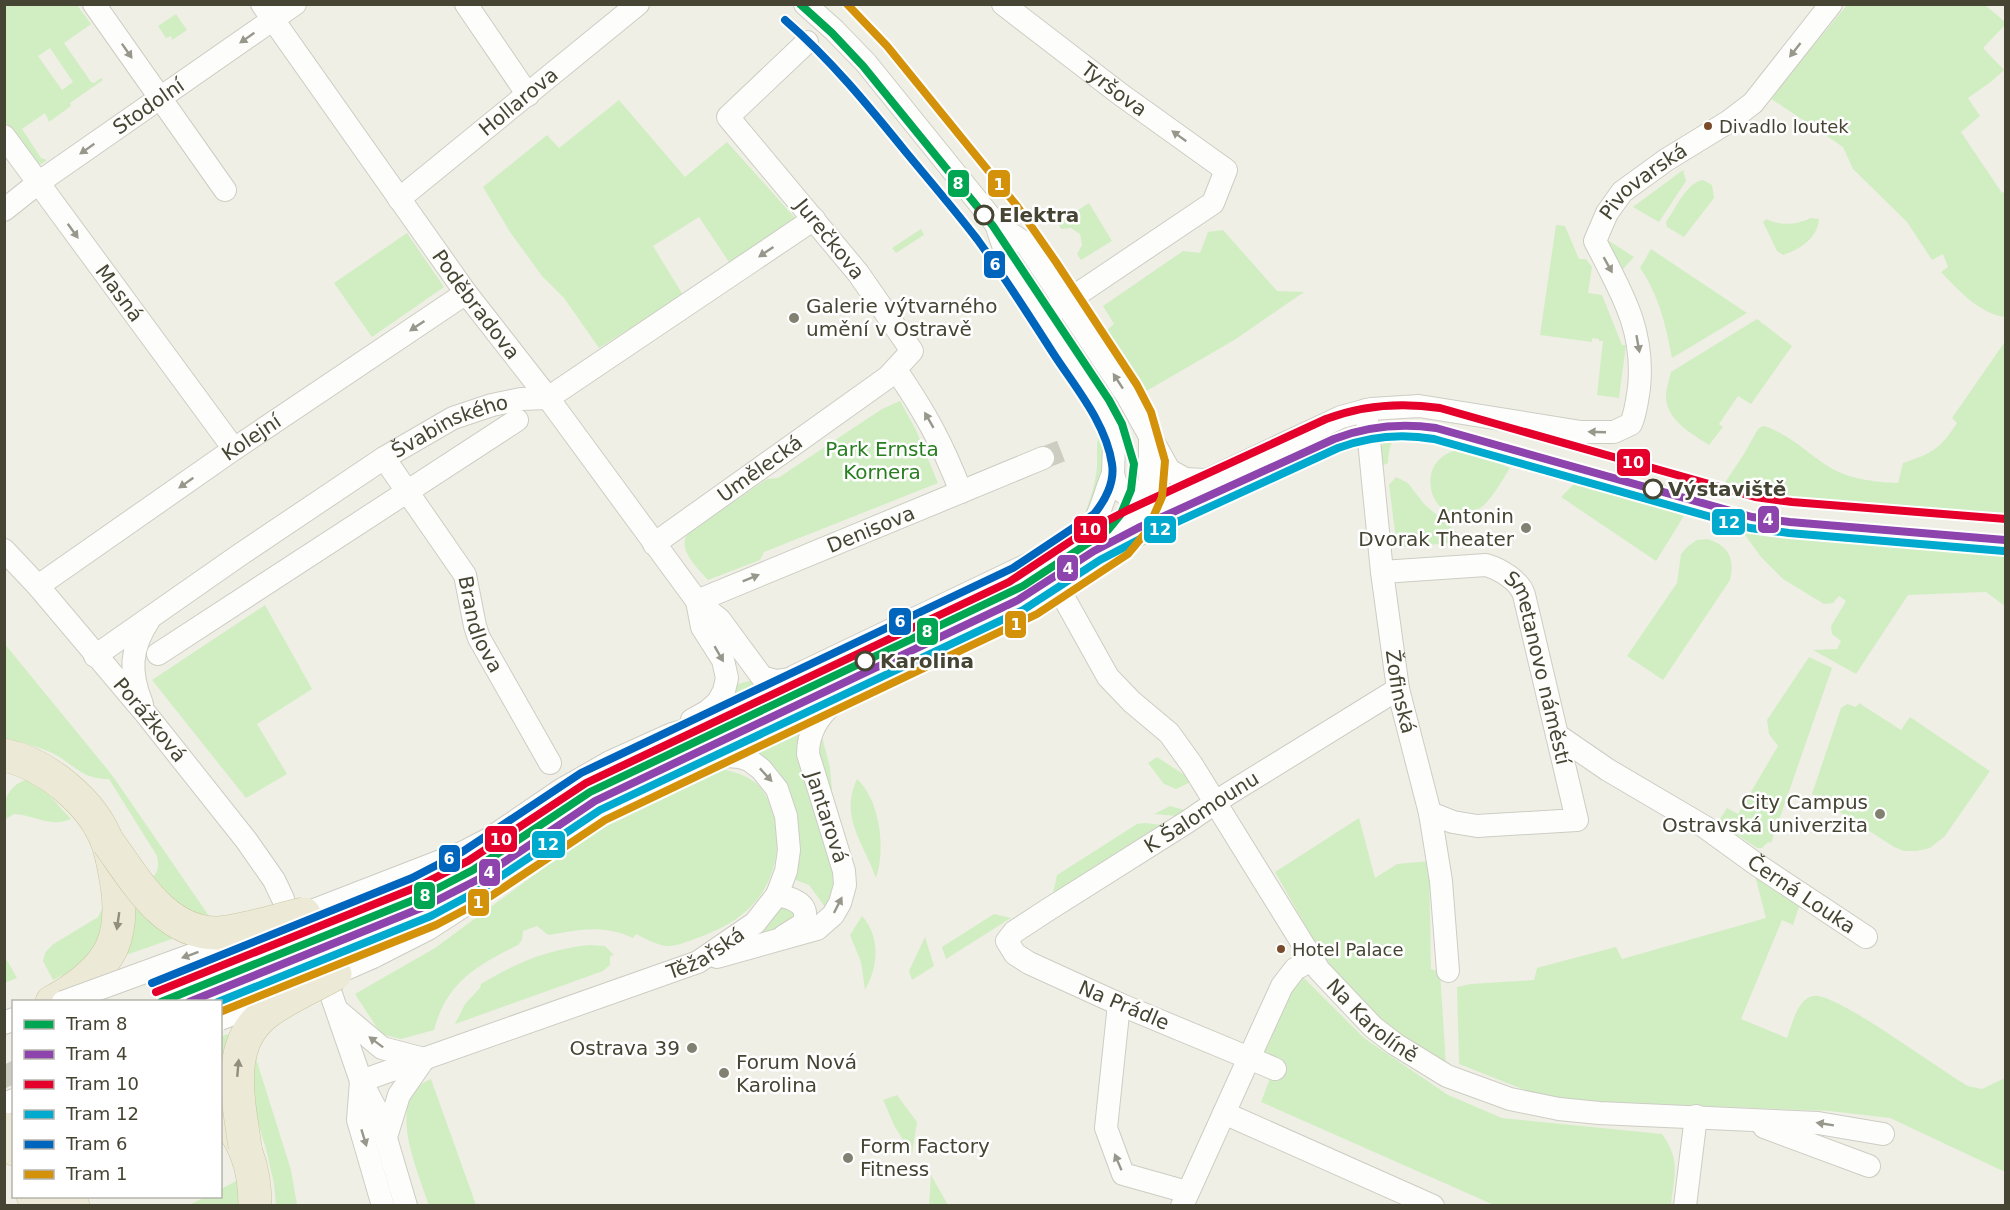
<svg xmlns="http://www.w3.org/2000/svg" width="2010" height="1210" viewBox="0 0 2010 1210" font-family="'DejaVu Sans',sans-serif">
	<rect width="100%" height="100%" fill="#efefe6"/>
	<path fill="#d1eec3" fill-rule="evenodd" d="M4,5H77L91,24L64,43L91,82L94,83L101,78L103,80L70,103L71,106L49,122L45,113L22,129L41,158L47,160L37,167L5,121ZM50,48L73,82L62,90L38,56Z
		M1847,5H1985L2005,22V25L1983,48L2004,70L1992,81L1968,98L1980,116L1961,132L2002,193L2005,191V317C1980,314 1958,290 1941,272L1948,267L1943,254L1932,260L1907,222L1853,169L1843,147L1770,98Z
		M176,14L187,30L172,40L171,36L166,38L158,26Z
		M619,100L685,177L727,142L796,219L731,265L699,217L653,246L683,295L599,348L564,298L542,276L510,232L483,187L547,135L559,148Z
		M1683,170L1686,181L1659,222L1633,207Z
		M1703,180L1712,185L1714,198L1684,237L1667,227L1666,222C1676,208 1686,183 1703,180Z
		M1089,203L1112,241L1081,260L1077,254L1082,245L1080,234L1071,228L1061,229L1058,223Z
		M1811,218L1819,219C1818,238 1799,250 1783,255L1777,251L1763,222L1766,219C1781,226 1796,225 1811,218Z
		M1556,225L1565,226L1579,259H1586L1592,267L1588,293L1602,295L1622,345H1626L1619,398L1597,395L1603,341H1599V339L1592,338V342L1540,335Z
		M921,229L924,235L896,253L892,248Z
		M1223,230L1277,291L1304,292L1236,339L1143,393L1109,339L1106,331L1114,324L1103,306L1183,251L1200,253L1208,232Z
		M407,233L444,287L372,337L334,283Z
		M1606,239L1634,257L1623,269Z
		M1651,249L1747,313L1672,358C1666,326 1659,295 1640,268Z
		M1757,319L1792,346L1751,404L1738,396L1719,424L1723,427L1709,445C1692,434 1666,420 1666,396C1666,389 1669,380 1671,372Z
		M2004,343L2006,344L2005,523L1785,499L1720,490L1744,454L1758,429L1763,426C1787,432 1806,452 1826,465C1847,479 1873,482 1898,483L1903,463C1933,453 1940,449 1957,423L1952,418Z
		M900,401L916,430L938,483L764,552L760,560L708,580C698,568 676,549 688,533L767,479L778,478L882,409Z
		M1410,428C1392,434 1389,445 1388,463L1382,466C1380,439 1380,428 1410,428Z
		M1103,430L1105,472L1077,535C1085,513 1095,490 1097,467C1098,455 1094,440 1103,430Z
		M1463,449L1476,451L1510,468C1502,480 1492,500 1479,509C1433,539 1405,456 1463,449Z
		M1396,477L1408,483L1424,504L1459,534L1461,542L1406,547H1402L1396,540L1389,485Z
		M1576,482L1674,511L1684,516L1656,561L1561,497Z
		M1714,509L1770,521L1805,525L2005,542V606L1986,592L1908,595L1856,674L1813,650L1837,649L1841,641L1832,634L1831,626L1846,601L1839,596L1833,603L1824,604L1783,579L1761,557L1745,535L1715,516Z
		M1708,539C1729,546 1735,559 1730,580L1663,680L1627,656L1677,583L1681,554L1688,546L1697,540Z
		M265,605L312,689L257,724L287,774L246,798L152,680Z
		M4,643L112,775L209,916L183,909L151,878C159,872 159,866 157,856L109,779C79,779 74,763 50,752C36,746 20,742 5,739Z
		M1809,657L1832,668L1771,843L1768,842L1762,848H1757L1718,822L1727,808L1738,814L1778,746L1769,734L1767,720Z
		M753,680L758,687L735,699L734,697L738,684Z
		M1859,703L1901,730L1910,717L1990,771L1945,836L1930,848L1917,851H1904L1894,847L1812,794L1841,708L1847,704L1856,707Z
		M808,718L838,865L828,911L809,885L793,879L784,782C779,771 772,763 762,756C756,751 751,751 748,744Z
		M820,728L830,768L833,802L813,753Z
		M1157,757L1186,776L1191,782L1176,789L1164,784L1148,763Z
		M643,762L650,777L479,880L471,867L570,799L596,784Z
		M726,770C739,773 754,778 762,790C785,822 781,873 755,902C740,920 719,930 697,938C688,941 676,947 666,946C657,945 644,938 636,934L633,938C601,924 581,930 548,935L537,926L523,931L522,940L518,945C476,966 447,982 434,1030L401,1039L381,1034L355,994L435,948L605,823L701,775L715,771Z
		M857,779C880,800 886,849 876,878C864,843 839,818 857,779Z
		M26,780L47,793L71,819C50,828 34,815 14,814L6,819C0,803 9,785 26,780Z
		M1170,806L1192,812L1176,816L1154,814Z
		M1359,818L1375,878L1397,864L1429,861L1431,969L1440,972L1446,1065L1407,1045L1331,971L1275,872Z
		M1145,823L1170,826L1157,827L1053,893L1057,875L1137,824Z
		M1754,872L1800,904L1793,925L1782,920L1741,1019L1787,1038C1792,1025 1797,999 1813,996C1835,991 1942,1072 1968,1086L1982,1089L2005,1078V1172L1890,1118L1830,1111L1550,1100L1459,1064L1457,987L1471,984L1534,980L1537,968L1540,967L1616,947L1622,959L1766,918Z
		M129,901L174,932L172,939L126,955Z
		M105,903L99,942L77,968L53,980L43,961L45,953L52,945L98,917Z
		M788,903L798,922L741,942L778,908Z
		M994,914L1011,918L946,959L942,947Z
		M862,916C881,937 878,967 865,990L861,962L850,935Z
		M925,937L934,966L912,980L909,971Z
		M589,945L605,946L614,955L610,956V965L603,971L455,1024L465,1004L480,988L481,984C518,962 546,950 589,945Z
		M4,955L17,978L5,983H4Z
		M1295,969L1364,1038L1448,1095L1502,1118L1662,1134C1681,1160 1674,1176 1671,1205H1494L1261,1102L1276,1063L1252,1052Z
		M227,1034L232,1038L227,1099L221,1091L220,1037Z
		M254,1052L291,1170L297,1205H276L274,1184L266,1149L253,1106Z
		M431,1079L476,1205L429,1206C418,1170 383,1099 431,1079Z
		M897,1095L917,1122L912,1154L895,1127L883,1100Z
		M931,1175L948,1205H929Z
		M238,1180L239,1205L187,1206L205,1197L220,1196L221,1189Z"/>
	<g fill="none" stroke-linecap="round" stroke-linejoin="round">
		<path stroke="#cdcdc2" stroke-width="22" stroke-dasharray="22 11" stroke-linecap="butt" d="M1043,458L1061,451
			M287,905L330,991"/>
		<path stroke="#cdcdc2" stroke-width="33" stroke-dasharray="33 16" stroke-linecap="butt" d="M4,1065L14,1084"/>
		<defs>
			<g id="minor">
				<path d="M94,4L225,190"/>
				<path id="s1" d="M262,4L466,293L548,398L697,601L720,620L762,677L776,681L789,679"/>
				<path d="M466,4L528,95"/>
				<path d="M805,4L834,30L866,63L996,224L1007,257L1090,387L1110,425L1114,445L1113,474L1116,484L1123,492L1133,499L1160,506"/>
				<path id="s2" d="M1003,4L1120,94L1226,170L1213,203L1045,316"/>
				<path id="s3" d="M4,136L234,449"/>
				<path id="s4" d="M399,199L638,4"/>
				<path id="s5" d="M4,210L38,183L295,4"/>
				<path d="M996,224L1026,244L1128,397L1169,470L1185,479L1204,480"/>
				<path d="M896,370C925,412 943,445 961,492"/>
				<path id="s6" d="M1366,410L1382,572L1398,689L1430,813L1441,881L1448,971"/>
				<path id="s7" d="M384,458L465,575L475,626L479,638L550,763"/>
				<path d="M1142,517L1150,478V440"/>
				<path d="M1083,536C1101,520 1103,495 1113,474"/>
				<path id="s8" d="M654,544L888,377L912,351L858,273L728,117L807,42"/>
				<path id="s9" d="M4,550L38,586L146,714L246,840L274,880L283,899"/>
				<path id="s10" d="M1023,568L1040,575L1059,589L1108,677L1132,702L1169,733L1192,765L1319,970L1373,1027L1395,1044L1447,1076L1510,1099L1559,1109L1599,1113L1818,1123L1883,1134"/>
				<path id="s11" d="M1382,572L1486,565C1500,569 1520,581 1524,595L1577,820L1477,826L1453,822L1430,813"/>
				<path id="s12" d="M38,586L234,449L466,293"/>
				<path id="s13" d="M697,601L1043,458"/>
				<path d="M158,654L517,420"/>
				<path id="s14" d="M95,656L241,554L384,458L453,418L492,405L521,399L548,398L814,219"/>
				<path d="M142,704C129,672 130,649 149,620"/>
				<path d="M692,720L708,711L718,702L724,691L727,678L723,660L702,627L697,601"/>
				<path id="s15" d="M1557,735L1608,770L1705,827L1756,864L1866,937"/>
				<path d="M777,895C792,898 812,904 803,924L784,936"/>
				<path id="s16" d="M304,914L464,852L489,839L561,790L610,762L672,734L720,720L757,700L795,676L1077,541L1341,417L1371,409L1419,406L1581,432H1614L1631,424C1636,412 1637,401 1639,388C1645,329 1621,292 1595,241L1607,213L1622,192L1666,160L1728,122L1753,103L1831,4"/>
				<path d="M373,957L428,929L485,892L580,822L610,805L694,765L733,744L843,697L1025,612L1042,603L1100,554L1219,494L1261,466"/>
				<path d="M717,957L817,929L833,915L840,903L845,885L844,871L808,754C808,733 818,716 834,703"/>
				<path d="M331,994L361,1081L379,1115L406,1206"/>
				<path d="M1119,1004L1106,1128L1123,1174L1187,1192"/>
				<path d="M338,1011L382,1048L424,1059"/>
				<path d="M4,1023L14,1019"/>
				<path d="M1275,1069L1249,1058L1282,986L1295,969L1312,960"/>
				<path id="s17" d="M361,1081L698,962L755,923L777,895L786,871L789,850L786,816L777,789L761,769L749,760L740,757L727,756L713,757"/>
				<path d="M361,1081L358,1120L383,1206"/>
				<path d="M4,1104L14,1100"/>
				<path d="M1224,1113L1433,1206"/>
				<path d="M1764,1127L1869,1166"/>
				<path d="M386,1137L399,1095L424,1059"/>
				<path id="s18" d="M1182,1206L1249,1058L1119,1004L1029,963L1015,954L1007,941L1014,932L1046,911L1187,822L1228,794L1398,689"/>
				<path d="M1685,1206L1696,1116"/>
			</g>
			<path id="highway" d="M4,755C46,764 94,803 108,844C112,855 114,868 116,879C120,901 121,926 112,947C101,971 75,990 52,1002
				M220,1108C244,1142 255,1163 255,1206
				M4,1129L14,1149
				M33,1196L37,1206
				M68,1196L73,1206"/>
		</defs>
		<use href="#minor" stroke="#cdcdc4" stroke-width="24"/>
		<use href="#highway" stroke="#cac79e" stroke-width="34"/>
		<use href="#minor" stroke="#fdfdfb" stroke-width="22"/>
		<use href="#highway" stroke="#ecead7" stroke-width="33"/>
		<defs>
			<path id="minor-bridge" d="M323,979L373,957
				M63,1002L238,938
				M220,1019L275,998"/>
			<path id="highway-bridge" d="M108,842C135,879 164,934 218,933C241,932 280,919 304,914
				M245,1147C239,1102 224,1045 266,1013C287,997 312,987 335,974"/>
		</defs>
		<use href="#minor-bridge" stroke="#cdcdc4" stroke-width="24" stroke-linecap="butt"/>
		<use href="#highway-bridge" stroke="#cac79e" stroke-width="34" stroke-linecap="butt"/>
		<use href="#minor-bridge" stroke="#fdfdfb" stroke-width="22"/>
		<use href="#highway-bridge" stroke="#ecead7" stroke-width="33"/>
		<defs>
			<path id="tram-1" d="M161,1002L421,897L473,870L590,792L1023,586L1108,530L1121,514L1131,490L1134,464L1122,424L1109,400L993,226L863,66L832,33L800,4"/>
			<path id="tram-2" d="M189,1002L426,906L479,879L595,801L1018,600L1094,551L1138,528L1334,439C1368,426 1400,423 1436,428L1752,517L1790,522L2005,540"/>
			<path id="tram-3" d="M156,992L417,887L468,861L586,783L1009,582L1083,533L1128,510L1326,419C1363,405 1400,402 1440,408L1755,497L1792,502L2006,519"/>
			<path id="tram-4" d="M218,1002L431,916L485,887L600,810L1023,610L1100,560L1142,538L1338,448C1370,436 1400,433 1434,439L1750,528L1789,533L2004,551"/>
			<path id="tram-5" d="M152,983L412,878L462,852L581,773L1013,568L1094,514C1105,501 1115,482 1112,464C1106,423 1075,387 1053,353C1028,314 1004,276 977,239C954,209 929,180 905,151C867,104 830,59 785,20"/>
			<path id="tram-6" d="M220,1012L436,925L491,896L605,820L1037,614L1128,554L1147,531L1162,497L1165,461L1151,412L1137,385L1056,262L1017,206L887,46L847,4"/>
		</defs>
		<use href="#tram-1" stroke="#fff" stroke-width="12"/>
		<use href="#tram-2" stroke="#fff" stroke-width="12"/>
		<use href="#tram-3" stroke="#fff" stroke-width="12"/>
		<use href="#tram-4" stroke="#fff" stroke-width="12"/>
		<use href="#tram-5" stroke="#fff" stroke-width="12"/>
		<use href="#tram-6" stroke="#fff" stroke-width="12"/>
		<use href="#tram-1" stroke="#00a651" stroke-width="8"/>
		<use href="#tram-2" stroke="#8e44ad" stroke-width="8"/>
		<use href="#tram-3" stroke="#e4002b" stroke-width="8"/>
		<use href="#tram-4" stroke="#00a9ce" stroke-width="8"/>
		<use href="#tram-5" stroke="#0065bd" stroke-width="8"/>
		<use href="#tram-6" stroke="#d4920a" stroke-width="8"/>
	</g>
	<defs><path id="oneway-solid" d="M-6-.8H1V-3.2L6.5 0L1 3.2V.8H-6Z" transform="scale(1.5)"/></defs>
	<g fill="#98978c">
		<use href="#oneway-solid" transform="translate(247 38) rotate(145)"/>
		<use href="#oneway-solid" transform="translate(1795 50) rotate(128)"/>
		<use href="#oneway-solid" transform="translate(127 51) rotate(55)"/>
		<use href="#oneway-solid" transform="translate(1179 136) rotate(-144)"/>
		<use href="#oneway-solid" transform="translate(87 149) rotate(145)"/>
		<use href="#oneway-solid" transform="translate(73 231) rotate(54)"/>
		<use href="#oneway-solid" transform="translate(766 252) rotate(146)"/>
		<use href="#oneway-solid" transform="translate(1608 265) rotate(61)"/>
		<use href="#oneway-solid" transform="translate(417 326) rotate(146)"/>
		<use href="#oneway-solid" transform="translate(1638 344) rotate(80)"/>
		<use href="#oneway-solid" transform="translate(1118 381) rotate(-123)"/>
		<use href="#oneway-solid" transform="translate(929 420) rotate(-120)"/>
		<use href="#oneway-solid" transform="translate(1597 432) rotate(-178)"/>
		<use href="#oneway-solid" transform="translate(186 483) rotate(145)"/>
		<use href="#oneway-solid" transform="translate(751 578) rotate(-22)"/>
		<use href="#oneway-solid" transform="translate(719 654) rotate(60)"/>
		<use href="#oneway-solid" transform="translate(766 775) rotate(47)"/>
		<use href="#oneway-solid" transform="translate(838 905) rotate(-63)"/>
		<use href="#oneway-solid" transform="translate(190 955) rotate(160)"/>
		<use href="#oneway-solid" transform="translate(376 1042) rotate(-143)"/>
		<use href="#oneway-solid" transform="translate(1825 1124) rotate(-171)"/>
		<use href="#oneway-solid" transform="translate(364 1138) rotate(73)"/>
		<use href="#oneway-solid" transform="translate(1118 1162) rotate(-113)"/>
	</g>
	<g fill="#918f7c">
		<use href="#oneway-solid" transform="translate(118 921) rotate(98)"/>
		<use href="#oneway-solid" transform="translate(238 1068) rotate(-85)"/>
	</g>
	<g fill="#7a4b2a" stroke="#fff" stroke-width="2">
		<circle cx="1708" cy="126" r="5"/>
		<circle cx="1281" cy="949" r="5"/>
	</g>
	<g fill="#fff" stroke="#464432" stroke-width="3">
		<circle cx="984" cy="215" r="9"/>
		<circle cx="1653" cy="489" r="9"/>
		<circle cx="865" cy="661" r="9"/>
	</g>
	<g fill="#818071" stroke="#fff" stroke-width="2">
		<circle cx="794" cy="318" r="6"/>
		<circle cx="1526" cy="528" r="6"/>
		<circle cx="1880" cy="814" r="6"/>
		<circle cx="692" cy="1048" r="6"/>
		<circle cx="724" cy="1073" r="6"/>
		<circle cx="848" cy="1158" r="6"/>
	</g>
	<g text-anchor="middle" stroke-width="5" stroke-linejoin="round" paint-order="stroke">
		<g font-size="18" fill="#464432" stroke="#fff" text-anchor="start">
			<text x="1719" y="133">Divadlo loutek</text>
			<text x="1292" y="956">Hotel Palace</text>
		</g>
		<g font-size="20" fill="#464432" stroke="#fff">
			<text dy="7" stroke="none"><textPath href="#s2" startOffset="140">Tyršova</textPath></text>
			<text dy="7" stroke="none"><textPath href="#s4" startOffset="154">Hollarova</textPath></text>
			<text dy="7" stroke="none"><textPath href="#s5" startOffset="178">Stodolní</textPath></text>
			<text dy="7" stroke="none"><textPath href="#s16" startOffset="1720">Pivovarská</textPath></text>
			<text transform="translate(830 239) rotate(51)" y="7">Jurečkova</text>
			<text dy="7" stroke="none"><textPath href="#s3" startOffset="195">Masná</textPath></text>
			<text dy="7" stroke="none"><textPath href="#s1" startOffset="369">Poděbradova</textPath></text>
			<text dy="7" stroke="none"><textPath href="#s14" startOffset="424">Švabinského</textPath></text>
			<text dy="7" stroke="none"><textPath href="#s12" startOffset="260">Kolejní</textPath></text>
			<text dy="7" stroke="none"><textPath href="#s8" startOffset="130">Umělecká</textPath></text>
			<text dy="7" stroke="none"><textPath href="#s13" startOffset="188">Denisova</textPath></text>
			<text dy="7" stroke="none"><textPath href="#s7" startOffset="194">Brandlova</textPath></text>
			<text dy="7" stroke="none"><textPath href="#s11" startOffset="228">Smetanovo náměstí</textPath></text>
			<text dy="7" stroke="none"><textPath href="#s6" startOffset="284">Žofinská</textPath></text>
			<text dy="7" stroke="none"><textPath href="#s9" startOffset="224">Porážková</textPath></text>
			<text dy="7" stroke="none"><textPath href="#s18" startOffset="668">K Šalomounu</textPath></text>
			<text transform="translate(827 817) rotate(72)" y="7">Jantarová</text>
			<text dy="7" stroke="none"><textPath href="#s15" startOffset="292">Černá Louka</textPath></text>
			<text dy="7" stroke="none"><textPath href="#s17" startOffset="368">Těžařská</textPath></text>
			<text transform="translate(1124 1005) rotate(23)" y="7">Na Prádle</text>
			<text dy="7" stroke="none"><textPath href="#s10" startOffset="580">Na Karolíně</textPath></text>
		</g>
		<g font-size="20" font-weight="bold" fill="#464432" stroke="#fff" text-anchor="start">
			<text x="999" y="222">Elektra</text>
			<text x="1668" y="496">Výstaviště</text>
			<text x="880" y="668">Karolina</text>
		</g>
		<g font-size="20" fill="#464432" stroke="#fff" text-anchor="start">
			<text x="806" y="313">Galerie výtvarného<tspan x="806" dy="23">umění v Ostravě</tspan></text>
			<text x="1514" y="523" text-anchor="end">Antonin<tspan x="1514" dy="23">Dvorak Theater</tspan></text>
			<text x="1868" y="809" text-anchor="end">City Campus<tspan x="1868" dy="23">Ostravská univerzita</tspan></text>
			<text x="680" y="1055" text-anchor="end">Ostrava 39</text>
			<text x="736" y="1069">Forum Nová<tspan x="736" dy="23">Karolina</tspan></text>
			<text x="860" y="1153">Form Factory<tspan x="860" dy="23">Fitness</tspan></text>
		</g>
		<g font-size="20" fill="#287d20" stroke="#fff">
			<text x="882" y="456">Park Ernsta<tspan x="882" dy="23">Kornera</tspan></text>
		</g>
	</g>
	<g stroke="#fff" stroke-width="2">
		<rect x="947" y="169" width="23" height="29" rx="6" fill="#00a651"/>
		<rect x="987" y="169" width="24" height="29" rx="6" fill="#d4920a"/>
		<rect x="983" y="250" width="23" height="29" rx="6" fill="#0065bd"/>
		<rect x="1616" y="448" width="35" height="29" rx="6" fill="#e4002b"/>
		<rect x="1757" y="505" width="23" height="29" rx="6" fill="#8e44ad"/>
		<rect x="1711" y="508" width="35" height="28" rx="6" fill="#00a9ce"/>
		<rect x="1073" y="515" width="35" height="29" rx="6" fill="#e4002b"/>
		<rect x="1143" y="515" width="34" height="29" rx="6" fill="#00a9ce"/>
		<rect x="1056" y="554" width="23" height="28" rx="6" fill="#8e44ad"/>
		<rect x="888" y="607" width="24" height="29" rx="6" fill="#0065bd"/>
		<rect x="1004" y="610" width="23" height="29" rx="6" fill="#d4920a"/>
		<rect x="916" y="617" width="23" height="29" rx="6" fill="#00a651"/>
		<rect x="484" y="825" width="34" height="28" rx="6" fill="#e4002b"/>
		<rect x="531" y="830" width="35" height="29" rx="6" fill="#00a9ce"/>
		<rect x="438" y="844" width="23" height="29" rx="6" fill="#0065bd"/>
		<rect x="478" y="858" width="23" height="29" rx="6" fill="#8e44ad"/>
		<rect x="413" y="881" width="23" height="29" rx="6" fill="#00a651"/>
		<rect x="467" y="888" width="23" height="29" rx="6" fill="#d4920a"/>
	</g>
	<g font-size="16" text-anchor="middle" font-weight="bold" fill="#fff">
		<text x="958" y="189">8</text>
		<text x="999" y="190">1</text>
		<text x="995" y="270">6</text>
		<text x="1633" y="468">10</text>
		<text x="1768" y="525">4</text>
		<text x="1729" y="528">12</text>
		<text x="1090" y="535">10</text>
		<text x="1160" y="535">12</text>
		<text x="1068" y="574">4</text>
		<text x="900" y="627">6</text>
		<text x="1016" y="630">1</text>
		<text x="927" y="637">8</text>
		<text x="501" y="845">10</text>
		<text x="548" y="850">12</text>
		<text x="449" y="864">6</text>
		<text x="489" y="878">4</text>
		<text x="425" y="901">8</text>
		<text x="478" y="908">1</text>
	</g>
	<rect width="2010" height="1210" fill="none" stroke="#464432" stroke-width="12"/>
	<rect x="12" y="1000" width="210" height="198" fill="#ffffff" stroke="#b5b4ad" stroke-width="1.5"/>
	<rect x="24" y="1020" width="30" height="9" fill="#00a651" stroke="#b5b4ad" stroke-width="1.5"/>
	<text x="66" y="1030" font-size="18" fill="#464432">Tram 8</text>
	<rect x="24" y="1050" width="30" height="9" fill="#8e44ad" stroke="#b5b4ad" stroke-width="1.5"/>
	<text x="66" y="1060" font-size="18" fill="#464432">Tram 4</text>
	<rect x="24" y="1080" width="30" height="9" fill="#e4002b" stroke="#b5b4ad" stroke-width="1.5"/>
	<text x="66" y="1090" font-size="18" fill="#464432">Tram 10</text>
	<rect x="24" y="1110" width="30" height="9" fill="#00a9ce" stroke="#b5b4ad" stroke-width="1.5"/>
	<text x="66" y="1120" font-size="18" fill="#464432">Tram 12</text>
	<rect x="24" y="1140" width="30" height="9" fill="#0065bd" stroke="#b5b4ad" stroke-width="1.5"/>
	<text x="66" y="1150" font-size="18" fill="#464432">Tram 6</text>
	<rect x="24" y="1170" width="30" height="9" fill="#d4920a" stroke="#b5b4ad" stroke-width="1.5"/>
	<text x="66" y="1180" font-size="18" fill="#464432">Tram 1</text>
</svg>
